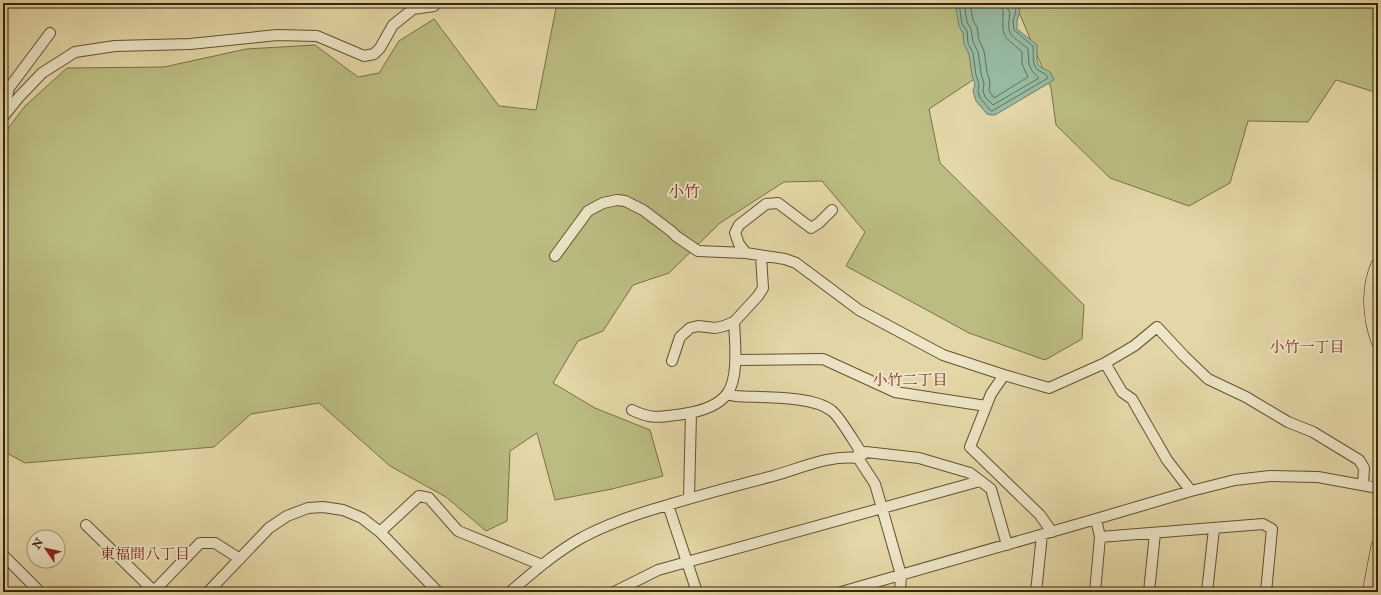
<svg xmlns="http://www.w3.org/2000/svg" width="1381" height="595" viewBox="0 0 1381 595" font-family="'IM FELL Double Pica','Noto Serif JP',serif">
	<rect width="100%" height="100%" fill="#e4d7a7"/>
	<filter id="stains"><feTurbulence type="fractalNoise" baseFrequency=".005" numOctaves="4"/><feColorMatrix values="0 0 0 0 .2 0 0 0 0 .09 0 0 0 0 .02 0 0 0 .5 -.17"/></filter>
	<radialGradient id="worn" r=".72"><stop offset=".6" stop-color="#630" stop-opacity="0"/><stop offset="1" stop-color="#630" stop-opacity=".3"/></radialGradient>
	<path fill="#bbbc82" stroke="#787048" d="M557,3H961L976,78L929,109L940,163L1084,305L1082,339L1045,360L969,333L846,266L865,232L822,181L784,182L720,223L669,273L633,285L603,331L578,341L553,383L595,408L650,430L663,476L612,489L555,500L537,433L510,451L507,521L486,531L446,497L390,466L319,403L251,414L214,447L25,463L3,451V135L25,106L67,68L164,67L246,49L315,45L358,77L379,73L399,41L434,19L499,106L536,110Z
		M1015,3H1378V93L1336,80L1308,122L1248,121L1230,183L1189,206L1110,178L1056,125L1051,88Z"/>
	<path fill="#97baa2" stroke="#707e66" d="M955,3H1015L1020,10L1017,21V29L1037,45V60L1039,66L1050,72L1054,80L995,115H991L987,114L976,101L973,91L975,84L972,75L969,54L964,44L963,33L959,26Z"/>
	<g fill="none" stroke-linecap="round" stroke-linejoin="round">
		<path stroke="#667058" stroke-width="1" d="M959,3L962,24L967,31L968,43L973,53L976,75L979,84L978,91L980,98L990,110L992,111L1048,78C1046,73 1042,73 1038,70C1031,64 1034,54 1033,46L1014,30L1013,21L1016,11L1012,3
			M964,3L967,22L971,29L973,42L978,52L981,73L984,84L983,91L985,97L993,105L1039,78L1032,71L1029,64L1028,49C1011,34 1006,37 1010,13L1007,7V3
			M970,3L973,20L977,27L979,40L984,51L987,72L990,82L989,91L994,98L1028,77L1022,64V52C1005,36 1002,40 1003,15C1004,11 1001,7 1001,3"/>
		<defs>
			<path id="minor" d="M3,115L9,88L50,33
				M3,117L19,97L42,73L75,52L115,46L190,44L277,35L317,36L364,56L374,54L380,48L393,25L413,9L434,6
				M746,253L739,244L735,233L739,225L766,204L778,203L811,228L819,223L832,210
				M555,256L588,211L603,203L617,200L625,201L643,210L671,231L676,236L698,251L746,253L785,259L796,263L859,310L943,355L1004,375L1049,388L1105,363L1134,346L1157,327L1184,356L1208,379L1246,397L1288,422L1313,432L1359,460L1364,468L1363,484
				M735,360L823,359L895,392L986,406
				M672,361L680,337L690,328L698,326L715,328L724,326L734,322
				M1105,363L1122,392L1132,399L1167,460L1191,491
				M1004,375L991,394L970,447L1040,515L1052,532
				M727,394L735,396C761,398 812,395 832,411C839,416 853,440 859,449L858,458L875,484L882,508L901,575L900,592
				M632,410C652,420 661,417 683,414C697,412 717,407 727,394C739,378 735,342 734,322L758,296L763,288L761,256
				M689,498L691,413
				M668,505L697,592
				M86,525L155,592
				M380,532L419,496L429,498L458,531L542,565
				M1100,537L1263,524L1272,529L1266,592
				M3,555L40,592
				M154,591L200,543H215L240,559
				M208,592L269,528L287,516L308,508L323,507L343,510L362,518L380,532L438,592
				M510,592C533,572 556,552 583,537C610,523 639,513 668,505C703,494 738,485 773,476C802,468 827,455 858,458L866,452L919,458L970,473L991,489L1007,545
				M614,592L658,570L980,481
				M841,592L1096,519L1191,491L1235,480L1270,476L1318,477L1378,488
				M1036,592L1042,535
				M1095,592L1100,537L1096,519
				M1149,592L1155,533
				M1207,592L1214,529"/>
			<path id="major" d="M1378,264C1367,288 1369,317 1378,342
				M1369,592L1378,545"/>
		</defs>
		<use href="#minor" stroke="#625234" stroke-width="12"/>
		<use href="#major" stroke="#36250d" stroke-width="14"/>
		<use href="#minor" stroke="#ede5c6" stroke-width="10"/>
		<use href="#major" stroke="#e4d7a7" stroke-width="13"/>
	</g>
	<g text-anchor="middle" stroke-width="4" stroke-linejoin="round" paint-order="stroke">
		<g font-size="15" fill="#7a1f14" stroke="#ede5c6">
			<text x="1307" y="352">小竹一丁目</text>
			<text x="910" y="385">小竹二丁目</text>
			<text x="145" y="559">東福間八丁目</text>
		</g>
		<g font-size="16" fill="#7a1f14" stroke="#ede5c6">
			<text x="684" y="197">小竹</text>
		</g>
	</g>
	<rect width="1381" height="595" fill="none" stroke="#e4d7a7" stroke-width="16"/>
	<rect x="4" y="4" width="1373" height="587" fill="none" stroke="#36250d" stroke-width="2"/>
	<rect x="8" y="8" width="1365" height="579" fill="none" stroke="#36250d"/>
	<g transform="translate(46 549) rotate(304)"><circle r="19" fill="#ede5c6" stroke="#a4987c"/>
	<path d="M0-3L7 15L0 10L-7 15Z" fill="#8f2418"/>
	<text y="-6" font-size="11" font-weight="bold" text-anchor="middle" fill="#36250d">N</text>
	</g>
	<rect width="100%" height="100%" filter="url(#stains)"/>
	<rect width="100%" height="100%" fill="url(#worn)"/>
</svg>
